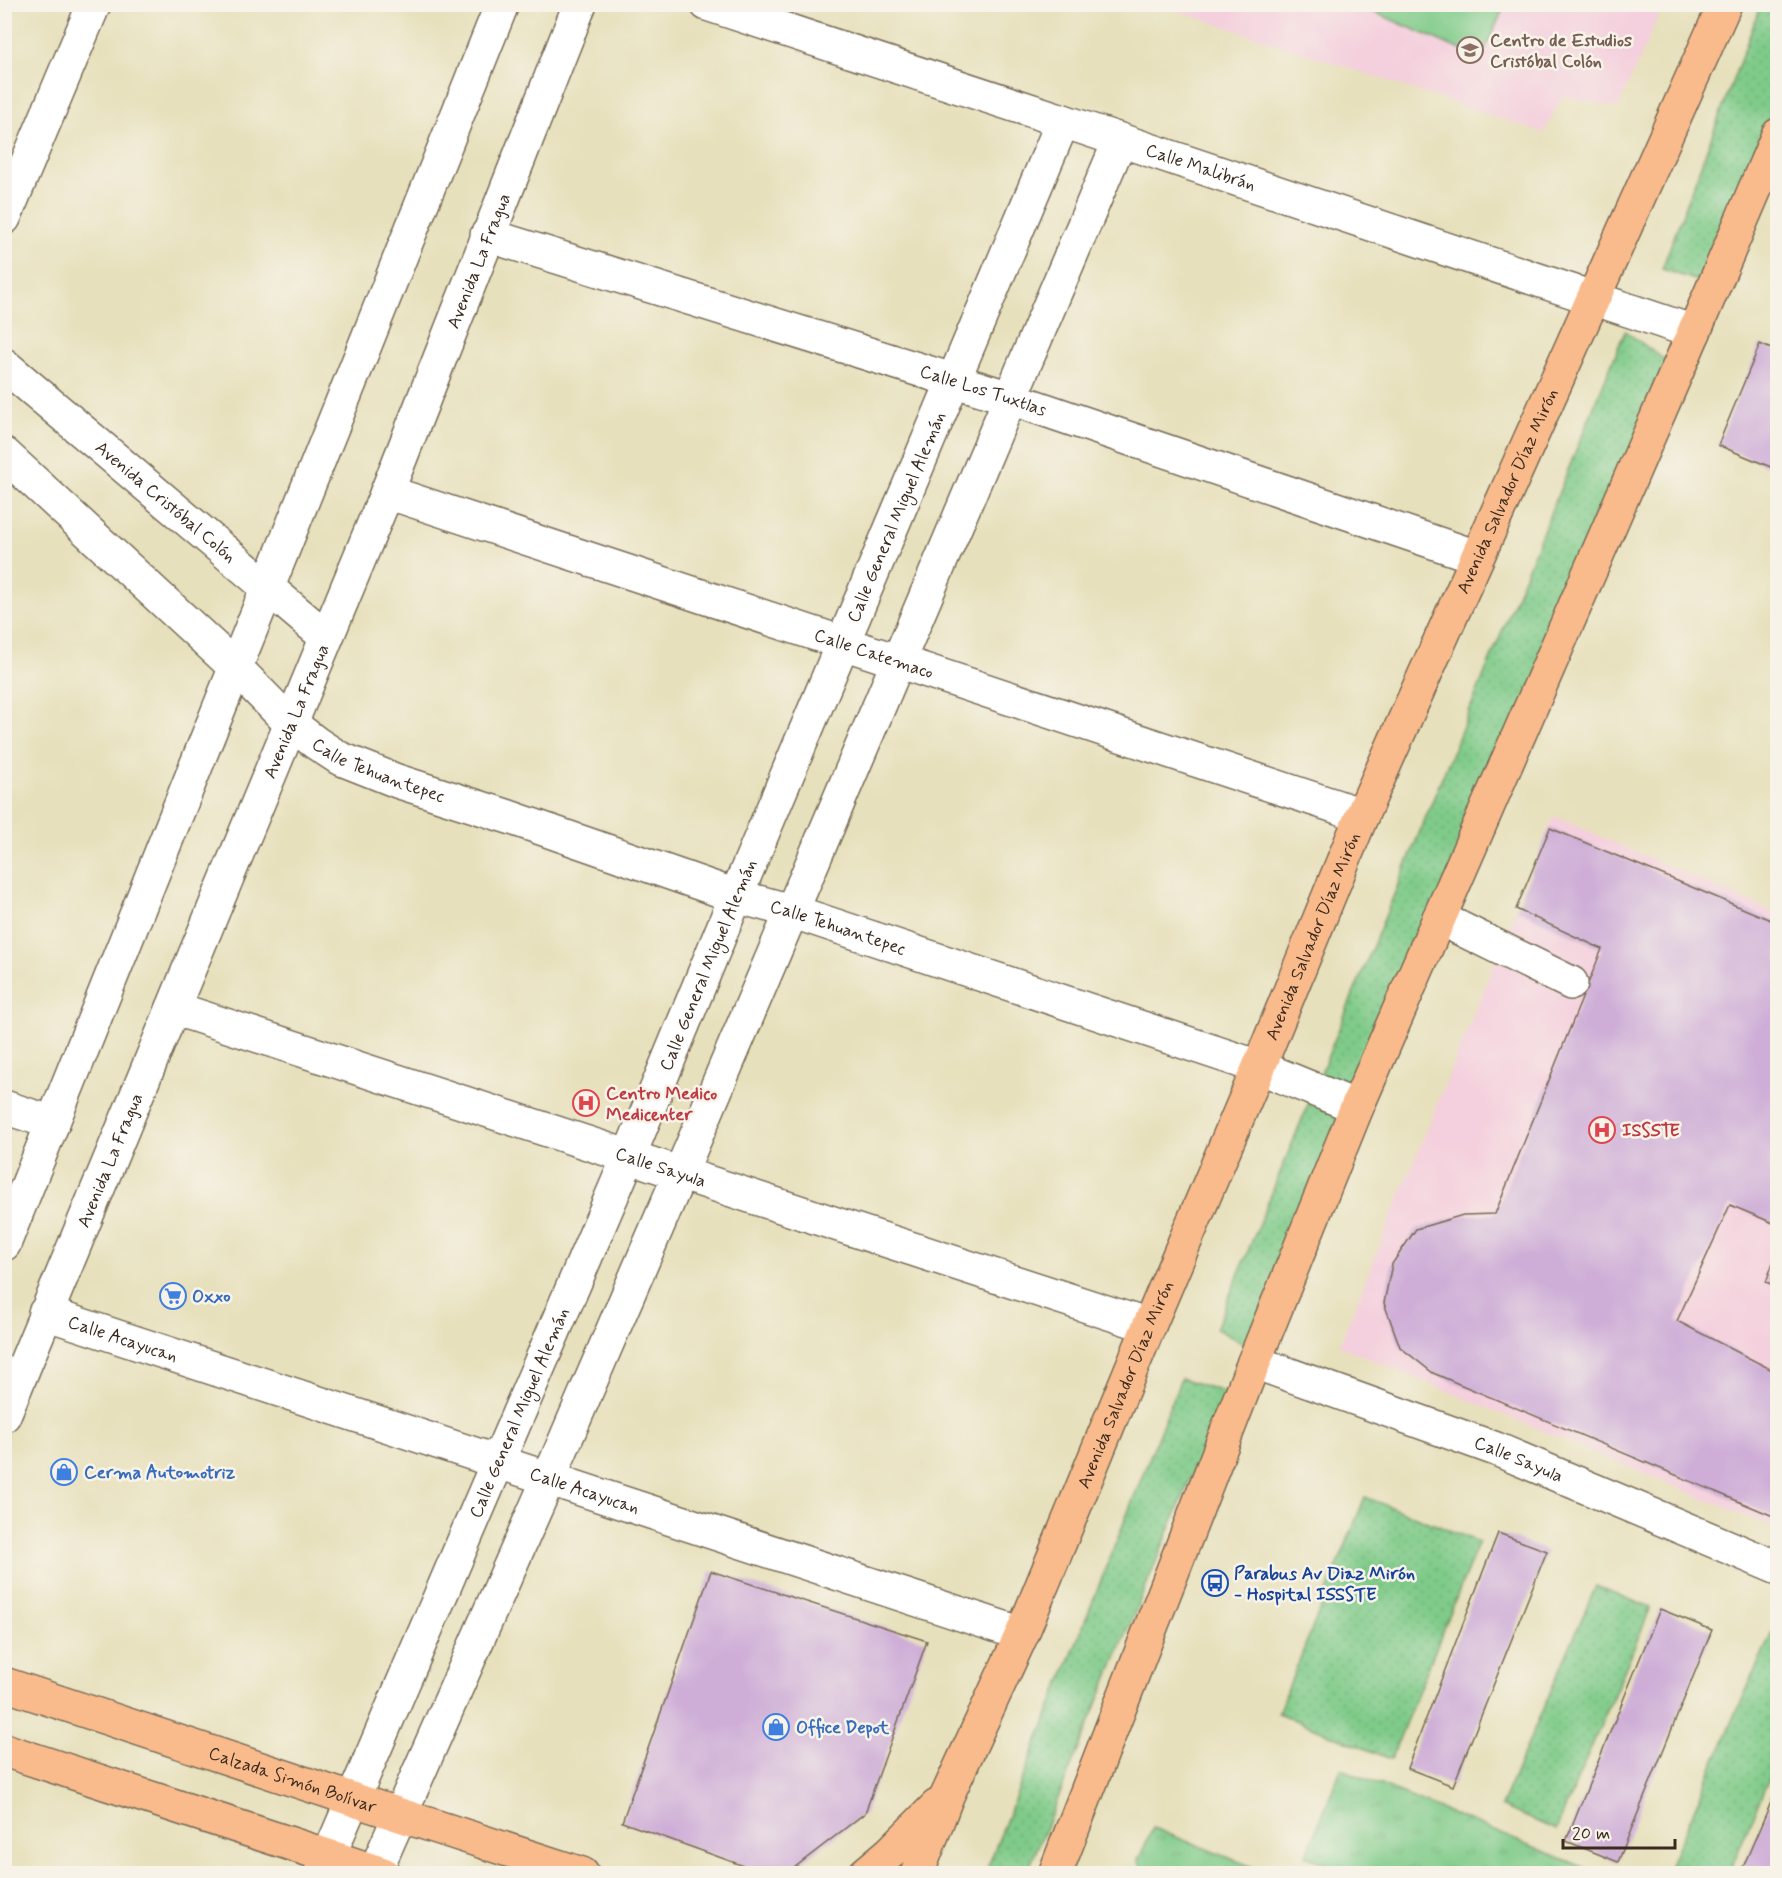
<svg xmlns="http://www.w3.org/2000/svg" width="1782" height="1878" viewBox="0 0 1782 1878" font-family="Mynerve,sans-serif">
	<defs>
		<pattern id="grass-tufts" width="24" height="20" patternUnits="userSpaceOnUse" patternTransform="scale(1.5)"><rect width="24" height="20" fill="#7fcb89"/><path d="M3 7l-1-3M5 7V3M7 7l1-3M15 17l-1-3M17 17v-4M19 17l1-3" fill="none" stroke="#6fae76"/></pattern>
		<pattern id="park-dots" width="8" height="8" patternUnits="userSpaceOnUse" patternTransform="scale(1.5)"><rect width="8" height="8" fill="#7fcb89"/><path d="M2 2h.1M6 6h.1" fill="none" stroke="#6fae76" stroke-width="1.8" stroke-linecap="round"/></pattern>
	</defs>
	<rect width="100%" height="100%" fill="#f7f3e8"/>
	<filter id="ink" filterUnits="userSpaceOnUse"><feTurbulence type="fractalNoise" baseFrequency=".0167" numOctaves="2"/><feDisplacementMap in="SourceGraphic" scale="12" xChannelSelector="R" yChannelSelector="G"/><feConvolveMatrix kernelMatrix="1 2 1 2 8 2 1 2 1" color-interpolation-filters="sRGB"/></filter>
	<filter id="wash" filterUnits="userSpaceOnUse"><feTurbulence type="fractalNoise" baseFrequency=".008" numOctaves="4" result="noise"/><feDisplacementMap in="SourceGraphic" scale="24" xChannelSelector="R" yChannelSelector="G"/><feGaussianBlur stdDeviation="1.35" result="paint"/><feColorMatrix in="noise" values="0 0 0 0 0 0 0 0 0 0 0 0 0 0 0 0 0 1.4 0 .05"/><feComposite in="paint" operator="in"/></filter>
	<g filter="url(#wash)">
		<rect width="100%" height="100%" fill="#e7e0bc"/>
		<path fill="#f4cfdd" d="M1160,5H1663L1618,108L1562,96L1544,133Z
			M1554,816L1777,914V1529L1339,1346Z"/>
		<path fill="url(#grass-tufts)" stroke="#5d7a54" stroke-width="1.5" d="M1341,1769L1598,1873H1349L1306,1856Z
			M1153,1828L1268,1873H1144L1138,1860Z"/>
		<path fill="url(#park-dots)" stroke="#5d7a54" stroke-width="1.5" d="M1761,5H1777V98L1701,282L1662,269Z
			M1625,331L1673,366L1246,1345L1216,1329Z
			M1181,1378L1226,1393L1027,1873L985,1874Z
			M1365,1497L1479,1542L1391,1759L1278,1713Z
			M1596,1586L1651,1608L1556,1830L1501,1806Z
			M1775,1625L1778,1626L1777,1759L1729,1873H1666Z"/>
		<path fill="#7fcb89" stroke="#5d7a54" stroke-width="1.5" d="M1358,5H1505L1481,59Z"/>
		<g id="blocks">
			<path fill="#ceadd7" d="M1760,344L1778,352V470L1718,445Z
				M1550,828L1778,923V1225L1730,1205L1677,1321L1778,1373V1518L1433,1373L1400,1347L1384,1303L1392,1264L1416,1229L1463,1215L1495,1214L1602,949L1516,909Z
				M1778,1249V1287L1766,1282Z
				M1498,1533L1547,1551L1453,1786L1407,1768Z
				M711,1571L927,1641L865,1813L786,1874H766L622,1822Z
				M1660,1609L1712,1630L1618,1862L1566,1841Z
				M1778,1786V1874H1740Z"/>
		</g>
	</g>
	<g filter="url(#ink)">
		<use href="#blocks" fill-opacity="0" stroke="#776a55" stroke-width="1.5"/>
		<g fill="none" stroke-linecap="round" stroke-linejoin="round">
			<defs>
				<g id="minor">
					<path id="s1" d="M707,4L1063,121L1694,332"/>
					<path d="M4,218L94,4"/>
					<path id="s2" d="M487,235L1010,398L1477,557"/>
					<path id="s3" d="M4,365L326,637"/>
					<path id="s4" d="M4,454L236,668L290,723L316,743L339,758L397,781L509,817L736,896L791,911L1259,1067L1357,1107"/>
					<path id="s5" d="M387,492L1362,815"/>
					<path d="M1439,918L1571,983"/>
					<path id="s6" d="M173,1008L1149,1326"/>
					<path d="M4,1107L53,1123"/>
					<path d="M4,1244L502,4"/>
					<path id="s7" d="M45,1313L1022,1634"/>
					<path id="s8" d="M1254,1362L1496,1449L1778,1568"/>
					<path id="s9" d="M4,1415L387,492L580,4"/>
					<path id="s10" d="M321,1874L629,1156L736,896L1063,121"/>
					<path d="M374,1874L549,1478L680,1174L1120,140"/>
				</g>
				<g id="major">
					<path id="s11" d="M4,1684L400,1815L582,1874"/>
					<path d="M4,1750L383,1874"/>
					<path d="M865,1874L891,1852L937,1806"/>
					<path id="s12" d="M917,1874L947,1796L1022,1634L1149,1326L1259,1067L1362,815L1725,4"/>
					<path d="M1055,1874L1254,1362L1357,1107L1694,332L1778,135"/>
				</g>
			</defs>
			<use href="#minor" stroke="#776a55" stroke-width="36"/>
			<use href="#major" stroke="#776a55" stroke-width="36"/>
			<use href="#minor" stroke="#fff" stroke-width="33"/>
			<use href="#major" stroke="#fabb8c" stroke-width="33"/>
		</g>
	</g>
	<defs>
		<symbol id="school-ring" viewBox="-11 -11 22 22"><circle r="9.5" fill="#f7f3e8" stroke="#8d6e63" stroke-width="1.5"/><path d="M0-5L7-2L0 1L-7-2ZM-4 1L0 2.5L4 1V4Q0 6-4 4Z" fill="#8d6e63"/></symbol>
		<symbol id="hospital-ring" viewBox="-11 -11 22 22"><circle r="9.5" fill="#f7f3e8" stroke="#e0444e" stroke-width="1.5"/><path d="M-5-5h3v3.5h4V-5h3V5h-3V1.5h-4V5h-3Z" fill="#e0444e"/></symbol>
		<symbol id="supermarket-ring" viewBox="-11 -11 22 22"><circle r="9.5" fill="#f7f3e8" stroke="#3f7fe0" stroke-width="1.5"/><path d="M-6-5.5h2.5l.6 2H6L4.5 2H-2.5L-4.4-4H-6ZM-1.5 3.2a1.3 1.3 0 1 0 .1 0ZM3 3.2a1.3 1.3 0 1 0 .1 0Z" fill="#3f7fe0"/></symbol>
		<symbol id="shop-ring" viewBox="-11 -11 22 22"><circle r="9.5" fill="#f7f3e8" stroke="#3f7fe0" stroke-width="1.5"/><path d="M-5-2.5h2.3a2.7 3.5 0 0 1 5.4 0H5L5.5 6h-11ZM-1.5-2.5h3a1.5 2.3 0 0 0-3 0Z" fill="#3f7fe0"/></symbol>
		<symbol id="bus-ring" viewBox="-11 -11 22 22"><circle r="9.5" fill="#f7f3e8" stroke="#1a4fb4" stroke-width="1.5"/><path d="M-5-6H5V4H4V6H2V4H-2V6H-4V4H-5ZM-3.5-4V0h7V-4ZM-3.5 1.2v1.5H-2V1.2ZM2 1.2v1.5H3.5V1.2Z" fill="#1a4fb4"/></symbol>
	</defs>
	<g fill-rule="evenodd">
		<use href="#school-ring" x="1455" y="35" width="30" height="30"/>
		<use href="#hospital-ring" x="571" y="1088" width="30" height="30"/>
		<use href="#hospital-ring" x="1587" y="1115" width="30" height="30"/>
		<use href="#supermarket-ring" x="158" y="1281" width="30" height="30"/>
		<use href="#shop-ring" x="49" y="1457" width="30" height="30"/>
		<use href="#bus-ring" x="1200" y="1568" width="30" height="30"/>
		<use href="#shop-ring" x="761" y="1712" width="30" height="30"/>
	</g>
	<g text-anchor="middle" stroke-width="5" stroke-linejoin="round" paint-order="stroke">
		<g font-size="18" font-weight="bold" fill="#785e54" stroke="#f7f3e8" text-anchor="start">
			<text x="1490" y="46">Centro de Estudios<tspan x="1490" dy="21">Cristóbal Colón</tspan></text>
		</g>
		<g font-size="18" fill="#3b2a1e" stroke="#f7f3e8">
			<text dy="6" stroke="none"><textPath href="#s1" startOffset="520">Calle Malibrán</textPath></text>
			<text dy="6" stroke="none"><textPath href="#s9" startOffset="1248">Avenida La Fragua</textPath></text>
			<text dy="6" stroke="none"><textPath href="#s2" startOffset="520">Calle Los Tuxtlas</textPath></text>
			<text dy="6" stroke="none"><textPath href="#s12" startOffset="1504">Avenida Salvador Díaz Mirón</textPath></text>
			<text dy="6" stroke="none"><textPath href="#s3" startOffset="212">Avenida Cristóbal Colón</textPath></text>
			<text dy="6" stroke="none"><textPath href="#s10" startOffset="1474">Calle General Miguel Alemán</textPath></text>
			<text dy="6" stroke="none"><textPath href="#s5" startOffset="513">Calle Catemaco</textPath></text>
			<text dy="6" stroke="none"><textPath href="#s9" startOffset="762">Avenida La Fragua</textPath></text>
			<text dy="6" stroke="none"><textPath href="#s4" startOffset="494">Calle Tehuantepec</textPath></text>
			<text dy="6" stroke="none"><textPath href="#s4" startOffset="980">Calle Tehuantepec</textPath></text>
			<text dy="6" stroke="none"><textPath href="#s12" startOffset="1018">Avenida Salvador Díaz Mirón</textPath></text>
			<text dy="6" stroke="none"><textPath href="#s10" startOffset="988">Calle General Miguel Alemán</textPath></text>
			<text dy="6" stroke="none"><textPath href="#s9" startOffset="276">Avenida La Fragua</textPath></text>
			<text dy="6" stroke="none"><textPath href="#s6" startOffset="513">Calle Sayula</textPath></text>
			<text dy="6" stroke="none"><textPath href="#s7" startOffset="82">Calle Acayucan</textPath></text>
			<text dy="6" stroke="none"><textPath href="#s12" startOffset="532">Avenida Salvador Díaz Mirón</textPath></text>
			<text dy="6" stroke="none"><textPath href="#s10" startOffset="502">Calle General Miguel Alemán</textPath></text>
			<text dy="6" stroke="none"><textPath href="#s8" startOffset="282">Calle Sayula</textPath></text>
			<text dy="6" stroke="none"><textPath href="#s7" startOffset="568">Calle Acayucan</textPath></text>
			<text dy="6" stroke="none"><textPath href="#s11" startOffset="304">Calzada Simón Bolívar</textPath></text>
		</g>
		<g font-size="18" font-weight="bold" fill="#be3a42" stroke="#f7f3e8" text-anchor="start">
			<text x="606" y="1099">Centro Medico<tspan x="606" dy="21">Medicenter</tspan></text>
			<text x="1622" y="1136">ISSSTE</text>
		</g>
		<g font-size="18" font-weight="bold" fill="#366cbe" stroke="#f7f3e8" text-anchor="start">
			<text x="192" y="1302">Oxxo</text>
			<text x="84" y="1478">Cerma Automotriz</text>
			<text x="796" y="1733">Office Depot</text>
		</g>
		<g font-size="18" font-weight="bold" fill="#164399" stroke="#f7f3e8" text-anchor="start">
			<text x="1234" y="1579">Parabus Av Diaz Mirón<tspan x="1234" dy="21">- Hospital ISSSTE</tspan></text>
		</g>
	</g>
	<rect width="1782" height="1878" fill="none" stroke="#f7f3e8" stroke-width="24"/>
	<path d="M1563 1839v9h112v-9" fill="none" stroke="#3b2a1e" stroke-width="3"/>
	<text x="1572" y="1839" font-size="18" fill="#3b2a1e" stroke="#f7f3e8" stroke-width="4.5" paint-order="stroke">20 m</text>
</svg>
